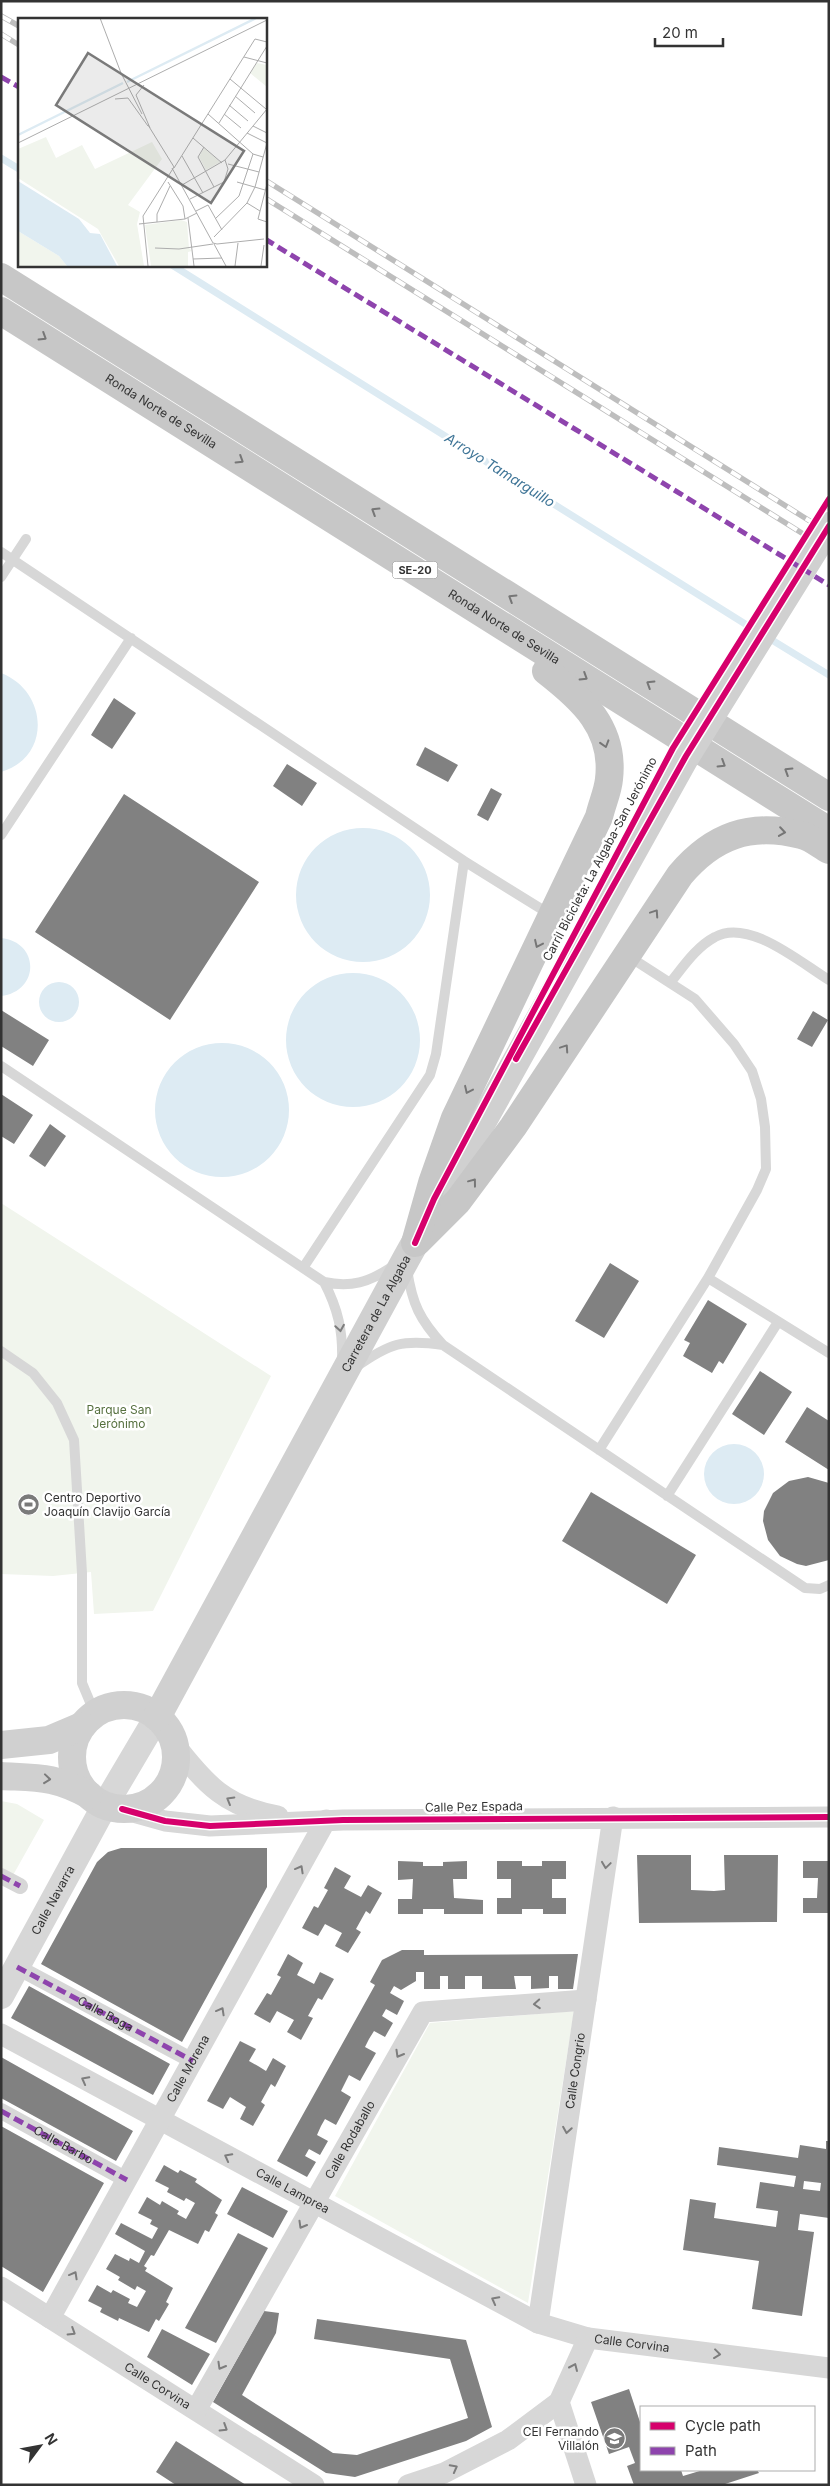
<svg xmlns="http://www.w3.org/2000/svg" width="830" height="2486" viewBox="0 0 830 2486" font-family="Inter,sans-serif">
	<rect width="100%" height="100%" fill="#fff"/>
	<path fill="#f1f5ed" d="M1,1203L271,1376L153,1611L94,1614L91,1572L53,1576L1,1574Z
		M1,1801L17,1804L44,1820L12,1877L1,1871Z
		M574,2011L528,2303L335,2196L430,2023Z"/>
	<path fill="#ddebf3" d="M1,673C48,691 52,757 1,772Z
		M296 895a67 67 0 1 1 134 0a67 67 0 1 1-134 0Z
		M1,938C40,942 40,991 1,996Z
		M286 1040a67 67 0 1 1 134 0a67 67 0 1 1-134 0Z
		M39 1002a20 20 0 1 1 40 0a20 20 0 1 1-40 0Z
		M155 1110a67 67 0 1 1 134 0a67 67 0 1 1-134 0Z
		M704 1474a30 30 0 1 1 60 0a30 30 0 1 1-60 0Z"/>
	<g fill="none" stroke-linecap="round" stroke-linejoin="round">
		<path stroke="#ddebf3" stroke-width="7" d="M1,158L19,169
			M172,265L758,632
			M767,637L829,675"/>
	</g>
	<path fill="#818181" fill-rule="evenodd" d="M114,698L136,713L112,749L91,735Z
		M425,747L458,765L448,782L416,765Z
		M287,764L317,783L302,806L273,786Z
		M491,788L502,794L488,821L477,815Z
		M124,794L259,882L170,1020L35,932Z
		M1,1010L49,1040L33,1066L1,1046Z
		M813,1011L828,1020L812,1047L797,1039Z
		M1,1094L33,1115L14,1144L1,1136Z
		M50,1124L66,1136L45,1167L29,1156Z
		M610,1263L639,1281L604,1338L575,1321Z
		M708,1300L747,1324L723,1364L719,1361L712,1373L683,1356L690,1343L684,1340Z
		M760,1371L792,1392L764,1435L732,1414Z
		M807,1407L829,1421V1470L785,1442Z
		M808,1477L829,1483V1560L806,1566L797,1564L780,1556L768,1540L763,1521L764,1511L773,1493L789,1481Z
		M591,1492L696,1555L667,1604L562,1541Z
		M121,1848H267V1887L182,2042L41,1964L97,1862L108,1852Z
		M637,1855H691V1890L714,1891L725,1890L724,1855H778L777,1922L639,1923Z
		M398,1861L423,1862V1866H443V1862L467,1861V1879H453L454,1898L483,1900V1914H444V1909H423V1914H398V1899H412L413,1879L398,1880Z
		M497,1861H522V1866H542V1861H566V1879H552V1898H566V1914H543V1909H522V1914H497V1898H511V1879H497Z
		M803,1861H828V1913H803V1898H817L818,1878H803Z
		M335,1867L351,1876L344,1888L361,1897L368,1885L382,1893L370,1914L366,1911L356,1929L361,1932L348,1953L335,1946L342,1933L325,1924L318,1936L302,1928L314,1906L318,1908L328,1890L324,1888Z
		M402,1950H424V1955L578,1954L573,1989H558V1976H549V1988L531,1989V1976H514L516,1989H482V1976H465V1989H448V1976H440V1989H424V1972H416V1981L401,1990L394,1986L390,1993L404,2001L397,2015L386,2009L382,2016L393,2023L385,2037L374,2031L369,2039L365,2047L376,2053L360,2081L349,2075L341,2091L351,2097L336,2125L325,2119L321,2126L317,2135L328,2141L320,2155L309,2149L305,2156L316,2162L307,2177L277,2161L375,1985L370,1982L382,1960Z
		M288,1954L303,1963L297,1975L314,1984L320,1972L334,1979L322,2000L318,1998L308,2016L313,2018L301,2040L287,2032L294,2020L277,2011L270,2023L254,2014L267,1993L271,1995L281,1977L277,1975Z
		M29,1986L170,2064L153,2095L11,2018Z
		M240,2041L256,2049L249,2061L258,2066L266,2071L273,2058L286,2066L275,2087L271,2084L261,2102L265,2105L253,2126L240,2119L246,2107L230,2097L223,2109L207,2101Z
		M1,2057L133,2131L116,2161L1,2098Z
		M1,2126L104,2183L43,2292L1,2266Z
		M826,2141H829V2218L800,2214L798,2230L814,2232L802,2316L752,2309L759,2261L683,2250L690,2199L716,2203L714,2218L776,2227L778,2211L756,2208L760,2182L794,2187L796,2176L717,2165L719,2147L798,2158L800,2145L826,2149ZM804,2181L821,2183L820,2191L803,2189Z
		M164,2165L178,2173L180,2170L197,2179L195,2182L222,2200L215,2213L218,2215L209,2232L205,2230L198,2244L169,2230L154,2256L151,2255L144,2266L147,2268L145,2271L173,2288L166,2302L169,2304L159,2321L156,2319L149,2332L119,2318L118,2321L100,2312L102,2308L88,2301L97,2285L111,2293L113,2290L130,2299L128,2303L137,2307L146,2291L137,2286L135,2290L118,2280L120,2277L106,2269L115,2254L129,2261L130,2258L139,2263L145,2251L115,2234L121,2223L152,2239L158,2228L150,2224L152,2220L138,2213L147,2197L160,2205L162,2201L179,2211L177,2214L186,2219L195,2203L186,2198L184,2201L167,2192L169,2188L155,2181Z
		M242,2187L288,2211L273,2238L227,2214Z
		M238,2233L268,2248L216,2343L185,2328Z
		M264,2311L279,2313L276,2333L242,2395L333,2453L357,2455L468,2418L450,2359L314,2339L317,2319L466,2340L492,2427L466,2441L355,2477L326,2473L213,2402Z
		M162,2329L210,2354L192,2385L147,2357Z
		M629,2389L641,2425V2470H681L683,2476L703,2470H757L759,2473L722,2485H634L627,2466L635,2463L629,2447L609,2454L591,2402Z
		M176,2441L246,2485H176L156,2472Z"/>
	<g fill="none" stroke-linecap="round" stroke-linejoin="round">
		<path stroke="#d7d7d7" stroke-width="10" d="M1,552L464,861L543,910
			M1,577L26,539
			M1,835L131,638
			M670,983C683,967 696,947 715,937C749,918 801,963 829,980
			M1,1066L324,1282C351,1288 369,1282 392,1267
			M303,1268L430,1075L436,1054L464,861
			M407,1269C412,1304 420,1320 443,1345L805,1588L820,1589L829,1585
			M708,1278L829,1353
			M324,1282C338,1309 343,1331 342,1360
			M1,1351L33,1373L57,1403L74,1440L82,1573V1683L95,1714
			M356,1367C390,1343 403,1339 443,1345
			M599,1450L708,1278L757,1190L766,1169L765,1127L761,1099L752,1071L734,1044L695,999L639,963
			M667,1496L778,1322"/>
		<path stroke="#d7d7d7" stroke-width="16" d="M1,1876L20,1886
			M17,1967L193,2061
			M1,2111L127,2180"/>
		<g stroke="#d7d7d7" stroke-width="21">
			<path d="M175,1745C206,1785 226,1807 278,1816"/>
			<path d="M122,1809L165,1821L210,1826L343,1820L829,1817"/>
			<path id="s1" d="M1,2034L538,2323L588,2338"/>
			<path id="s2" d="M1,2287L314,2485"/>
			<path id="s3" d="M50,2318L326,1820"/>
			<path id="s4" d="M538,2323L613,1817"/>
			<path d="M559,2402L586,2485"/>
			<path id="s5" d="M196,2410L423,2012L586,2000"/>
			<path id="s6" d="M408,2485L444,2473L508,2440L559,2402L588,2338L829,2368"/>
		</g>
		<path stroke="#d7d7d7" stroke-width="26" id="s7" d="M1,1996L105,1805L157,1717"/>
		<g stroke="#d0d0d0" stroke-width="28">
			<circle cx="124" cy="1757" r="52"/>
			<path id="s8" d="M157,1717L406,1259L686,756"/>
			<path d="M1,1745L49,1740L82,1726"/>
			<path d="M1,1776C39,1778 54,1776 89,1795"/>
		</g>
		<g stroke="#c7c7c7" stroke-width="28">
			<path d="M1,277L829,797"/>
			<path id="s9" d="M1,311L829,831"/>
			<path d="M417,1242L458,1201L513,1127L680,875C713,836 750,822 801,835C811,837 820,845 829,850"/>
			<path d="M415,1243L432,1183L455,1118L599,817C602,804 608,791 609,779C615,728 582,699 546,671"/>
		</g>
		<defs>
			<path id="rail" d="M1,16L19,26
				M1,34L19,45
				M265,180L829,533
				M265,198L829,550"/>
		</defs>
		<use href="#rail" stroke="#bebebe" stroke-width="5.5"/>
		<use href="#rail" stroke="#fff" stroke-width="4" stroke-dasharray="11" stroke-linecap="butt"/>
		<path stroke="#d0d0d0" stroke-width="28" d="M686,756L829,526"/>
		<g stroke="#8e44ad" stroke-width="5" stroke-dasharray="10 5" stroke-linecap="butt">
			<path d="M1,77L19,87"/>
			<path d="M265,239L829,585"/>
			<path d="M1,1876L20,1886"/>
			<path id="s10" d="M17,1967L193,2061"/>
			<path id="s11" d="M1,2111L127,2180"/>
		</g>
		<defs>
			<path id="cycleway" d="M516,1059L686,756L829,526
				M415,1243L434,1199L673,748L829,499
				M122,1809L165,1821L210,1826L343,1820L829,1817"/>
		</defs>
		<use href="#cycleway" stroke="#fff" stroke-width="9"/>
		<use href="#cycleway" stroke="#d6006c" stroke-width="6"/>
	</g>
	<defs><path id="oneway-chevron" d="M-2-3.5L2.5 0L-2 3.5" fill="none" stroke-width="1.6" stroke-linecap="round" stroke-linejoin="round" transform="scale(1.25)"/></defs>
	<g stroke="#767676">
		<use href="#oneway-chevron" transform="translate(43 337) rotate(32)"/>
		<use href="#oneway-chevron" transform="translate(240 460) rotate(32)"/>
		<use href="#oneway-chevron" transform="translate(375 511) rotate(-148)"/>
		<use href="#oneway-chevron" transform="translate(512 598) rotate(-148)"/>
		<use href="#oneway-chevron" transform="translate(584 677) rotate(32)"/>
		<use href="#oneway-chevron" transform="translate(650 684) rotate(-148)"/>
		<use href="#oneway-chevron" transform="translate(605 744) rotate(73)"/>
		<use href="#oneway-chevron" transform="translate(722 764) rotate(32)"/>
		<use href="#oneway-chevron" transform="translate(788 771) rotate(-148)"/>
		<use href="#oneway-chevron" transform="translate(782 832) rotate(8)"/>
		<use href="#oneway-chevron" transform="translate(655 913) rotate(-56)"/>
		<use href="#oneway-chevron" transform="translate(538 944) rotate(115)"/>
		<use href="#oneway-chevron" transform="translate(565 1048) rotate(-56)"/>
		<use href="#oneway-chevron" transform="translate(468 1090) rotate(115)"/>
		<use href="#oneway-chevron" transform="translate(473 1182) rotate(-53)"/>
	</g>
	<g stroke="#7d7d7d">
		<use href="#oneway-chevron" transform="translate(340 1328) rotate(81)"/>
		<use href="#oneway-chevron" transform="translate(230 1800) rotate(-150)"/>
		<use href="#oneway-chevron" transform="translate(606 1865) rotate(98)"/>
		<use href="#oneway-chevron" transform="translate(300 1869) rotate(-61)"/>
		<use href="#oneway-chevron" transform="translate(537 2004) rotate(176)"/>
		<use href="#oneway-chevron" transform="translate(221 2011) rotate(-61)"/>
		<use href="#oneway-chevron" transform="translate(399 2054) rotate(120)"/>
		<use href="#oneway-chevron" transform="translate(85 2080) rotate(-152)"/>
		<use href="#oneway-chevron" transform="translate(567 2130) rotate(99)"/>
		<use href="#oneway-chevron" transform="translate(228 2157) rotate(-152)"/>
		<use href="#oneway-chevron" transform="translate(302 2225) rotate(120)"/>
		<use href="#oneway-chevron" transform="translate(74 2275) rotate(-61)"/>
		<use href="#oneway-chevron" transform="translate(495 2300) rotate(-152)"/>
		<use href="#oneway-chevron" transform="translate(72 2332) rotate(32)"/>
		<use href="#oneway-chevron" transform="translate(717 2354) rotate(7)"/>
		<use href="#oneway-chevron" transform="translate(221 2366) rotate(120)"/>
		<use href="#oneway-chevron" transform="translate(574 2367) rotate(-66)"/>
		<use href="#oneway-chevron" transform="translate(224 2428) rotate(32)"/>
		<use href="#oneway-chevron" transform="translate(454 2468) rotate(-28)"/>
	</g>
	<use stroke="#7a7a7a" href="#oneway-chevron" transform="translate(47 1779) rotate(6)"/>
	<defs>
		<symbol id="stadium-disc" viewBox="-11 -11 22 22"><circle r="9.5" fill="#7a7a7a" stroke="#fff"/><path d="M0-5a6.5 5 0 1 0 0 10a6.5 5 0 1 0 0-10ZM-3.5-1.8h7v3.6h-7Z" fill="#fff"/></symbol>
		<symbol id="school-disc" viewBox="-11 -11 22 22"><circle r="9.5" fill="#7a7a7a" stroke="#fff"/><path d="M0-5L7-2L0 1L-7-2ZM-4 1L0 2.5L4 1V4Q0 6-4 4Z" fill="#fff"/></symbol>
	</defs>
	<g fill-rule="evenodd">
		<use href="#stadium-disc" x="16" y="1492" width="25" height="25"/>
		<use href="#school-disc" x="602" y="2426" width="25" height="25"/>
	</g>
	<g text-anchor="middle" stroke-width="5" stroke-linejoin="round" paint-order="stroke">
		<rect fill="#fff" stroke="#707070" stroke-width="1" x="392.5" y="561.5" width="45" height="17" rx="4"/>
		<g font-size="11" font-weight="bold" fill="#333">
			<text x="415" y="574">SE-20</text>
		</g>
		<g font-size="12" fill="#333" stroke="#fff">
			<text dy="4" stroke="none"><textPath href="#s9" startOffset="189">Ronda Norte de Sevilla</textPath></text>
			<text dy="4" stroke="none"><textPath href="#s9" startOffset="594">Ronda Norte de Sevilla</textPath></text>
			<text transform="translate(600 859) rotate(-62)" y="4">Carril Bicicleta: La Algaba-San Jerónimo</text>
			<text dy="4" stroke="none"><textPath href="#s8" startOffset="459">Carretera de La Algaba</textPath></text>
			<text transform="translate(474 1807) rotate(-1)" y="4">Calle Pez Espada</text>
			<text dy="4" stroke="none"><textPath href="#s7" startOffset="109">Calle Navarra</textPath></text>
			<text dy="4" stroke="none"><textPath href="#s10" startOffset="100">Calle Boga</textPath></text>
			<text dy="4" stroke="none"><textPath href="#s3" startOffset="285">Calle Morena</textPath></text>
			<text dy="4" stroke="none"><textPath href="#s4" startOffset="255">Calle Congrio</textPath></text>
			<text dy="4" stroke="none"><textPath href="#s5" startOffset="311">Calle Rodaballo</textPath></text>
			<text dy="4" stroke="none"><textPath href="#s11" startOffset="71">Calle Barbo</textPath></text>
			<text dy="4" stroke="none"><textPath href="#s1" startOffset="331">Calle Lamprea</textPath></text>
			<text dy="4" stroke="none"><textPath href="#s6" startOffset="288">Calle Corvina</textPath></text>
			<text dy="4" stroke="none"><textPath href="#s2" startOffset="185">Calle Corvina</textPath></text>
		</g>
		<g font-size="12" fill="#56703f" stroke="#fff">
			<text x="119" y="1414">Parque San<tspan x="119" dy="14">Jerónimo</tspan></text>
		</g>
		<g font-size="12" fill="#333" stroke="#fff" text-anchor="start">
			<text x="44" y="1502">Centro Deportivo<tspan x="44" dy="14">Joaquín Clavijo García</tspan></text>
			<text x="599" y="2436" text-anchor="end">CEI Fernando<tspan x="599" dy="14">Villalón</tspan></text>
		</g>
		<g font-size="14" font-style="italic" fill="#3f7597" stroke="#fff">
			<text transform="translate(500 470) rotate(32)" y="5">Arroyo Tamarguillo</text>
		</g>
	</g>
	<g transform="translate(18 18)">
		<rect width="249" height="249" fill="#fff"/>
		<path d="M239,45L249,47V69L232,55ZM28,119L38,140L64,127L77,151L134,124L144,141L110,187L122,194L119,206L126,248H101L80,211L0,160V131ZM186,130L202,144L188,152L181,139ZM163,202L169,204L171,230L174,233L170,234V248H133L127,207ZM0,213L41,238L49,248H0Z" fill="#f1f5ed"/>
		<path d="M0,163L61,201L72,215L82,216L99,248H49L41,238L0,213Z" fill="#ddebf3"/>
		<path fill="none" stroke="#ddebf3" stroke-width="2.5" d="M109,64L238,0M0,117L105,65"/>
		<path fill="none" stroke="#adadad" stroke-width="1" d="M82,0L103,55L124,96M226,39L249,45M212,61L248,91M126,67L118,77L132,110M217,78L237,95M97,81L110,80L130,108M211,87L230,103M190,96L235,136L245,139M206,96L223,110M201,105L249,28M235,108L249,115M229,115L249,125M175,120L204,145M0,125L249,2M186,129L180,139L196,169M164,138L185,175M210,146L241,154M154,150L195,225L199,226M156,150L237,21L249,24M150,164L165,188L167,201M219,164L247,172M249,166L240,201L249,204M164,167L207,142M172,181L206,164L210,151L207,142L249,91M229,185L242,193M178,193L190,187L204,212M170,200L176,248M197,201L221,178L235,136M139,204V196L152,168M121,206L167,201L179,195M196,219L229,185L237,169L249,125M196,226L208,248M199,226L246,221M137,230L161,231L195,226M175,241L204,240M130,248L125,198L156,149L130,107M217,248L220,225M243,248L246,227"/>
		<path fill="#7a7a7a" fill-opacity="0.15" stroke="#7a7a7a" stroke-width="2.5" d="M70,35L226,133L193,185L38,87Z"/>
		<rect width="249" height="249" fill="none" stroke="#333" stroke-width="2.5"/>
	</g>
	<rect width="830" height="2486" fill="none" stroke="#333333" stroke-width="5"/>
	<rect x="640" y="2406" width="175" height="65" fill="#ffffff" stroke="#adadad"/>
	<rect x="650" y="2422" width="25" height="8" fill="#d6006c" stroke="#adadad"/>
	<text x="685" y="2431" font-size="15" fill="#333333">Cycle path</text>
	<rect x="650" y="2447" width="25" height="8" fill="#8e44ad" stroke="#adadad"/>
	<text x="685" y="2456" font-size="15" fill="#333333">Path</text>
	<g transform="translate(40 2446) rotate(58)" stroke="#ffffff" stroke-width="4" paint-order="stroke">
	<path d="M0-4L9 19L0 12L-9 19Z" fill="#333333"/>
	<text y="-8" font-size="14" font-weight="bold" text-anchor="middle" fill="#333333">N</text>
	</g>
	<path d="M655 38v8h68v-8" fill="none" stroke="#333333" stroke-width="2.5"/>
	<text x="662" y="38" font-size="15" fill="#333333" stroke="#ffffff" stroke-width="4" paint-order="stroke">20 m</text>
</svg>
